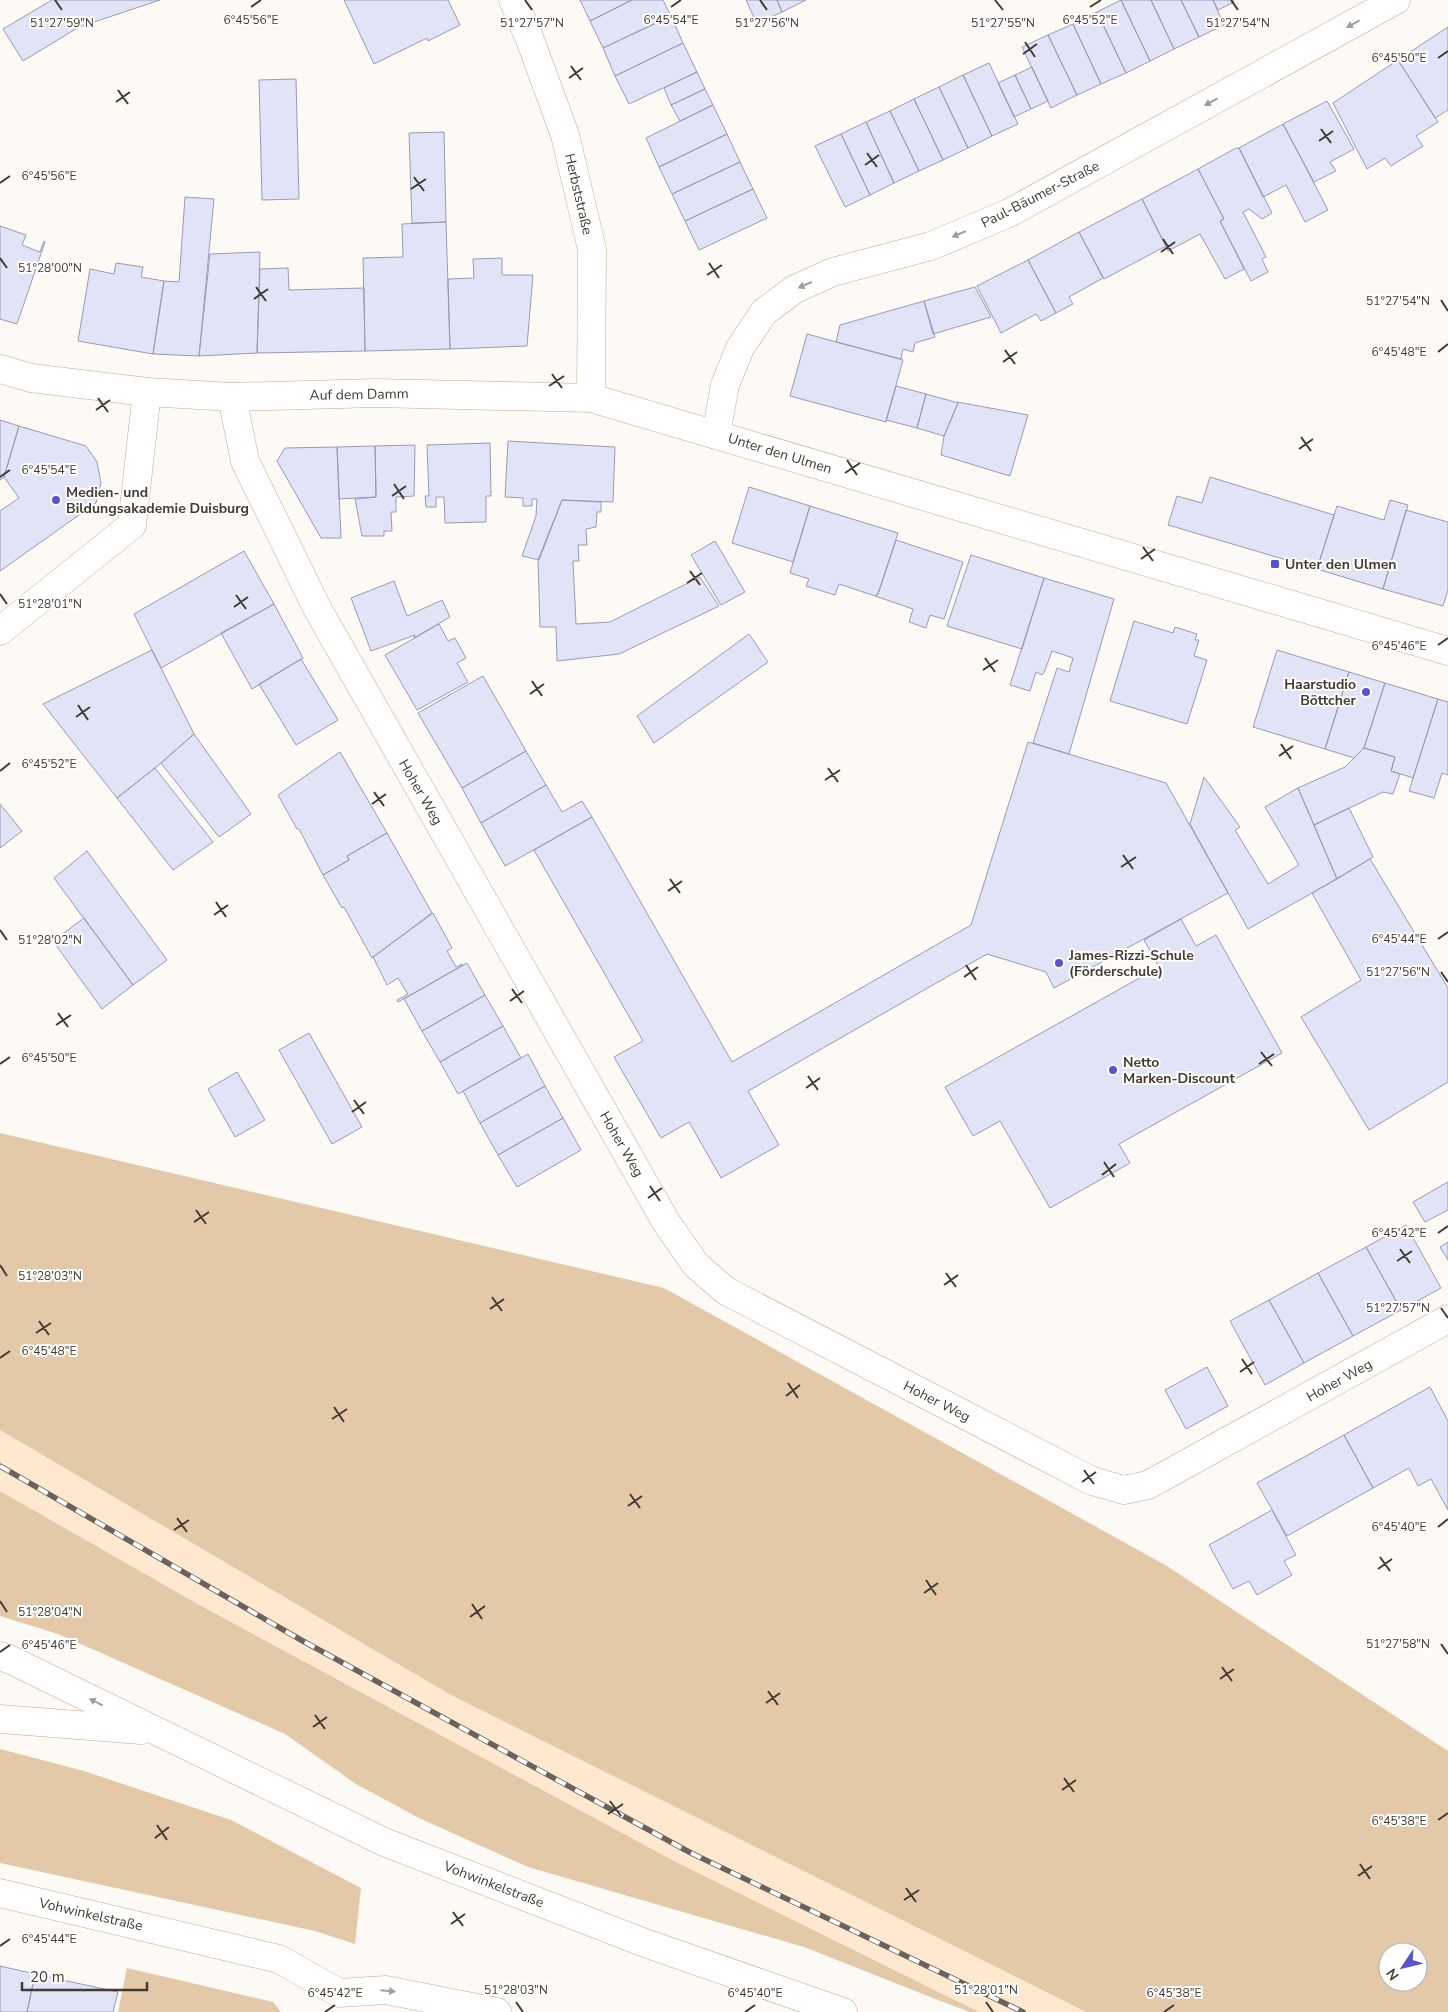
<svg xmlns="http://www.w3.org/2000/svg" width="1448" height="2012" viewBox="0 0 1448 2012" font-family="'Nunito Sans',sans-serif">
	<rect width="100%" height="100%" fill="#fdf9f4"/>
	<path fill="#fee9d0" d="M0,1430L449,1694L1086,2012H979L676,1862L203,1607L0,1491Z"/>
	<path fill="#e4c9a9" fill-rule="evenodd" d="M0,1133L664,1288L1167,1566L1448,1751V2012H1086L449,1694L0,1430ZM1388,1952H1418V1982H1388Z
		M0,1491L203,1607L676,1862L979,2012H970L938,2000L804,1947L528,1867L419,1818L356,1784L285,1734L58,1634L0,1616Z
		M0,1749L84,1771L231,1820L361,1888L355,1944L315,1931L0,1863Z
		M127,1968L273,2002L281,2012H118Z"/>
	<path fill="#e1e3f7" stroke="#989bb6" d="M52,0H160L79,27L23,61L3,29Z
		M344,0H448L460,25L428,41L427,38L374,64Z
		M580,0H632L590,21Z
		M632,0H663L671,16L603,48L590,21Z
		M746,0H777L782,12L757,24Z
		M777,0H806L782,12Z
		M1121,0L1150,61L1126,73L1097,12Z
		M1121,0H1151L1174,49L1150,61Z
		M1151,0H1181L1199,37L1174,49Z
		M1181,0H1213L1224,25L1199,37Z
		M1213,0H1233L1234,2L1218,10Z
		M1097,12L1126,73L1101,84L1073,24Z
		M671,16L683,43L615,76L603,48Z
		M1073,24L1101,84L1077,95L1048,35Z
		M1448,27V110L1435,118L1398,60Z
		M1048,35L1077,95L1051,108L1022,47Z
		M683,43L697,72L629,104L615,76Z
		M1398,60L1438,122L1416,136L1423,146L1391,166L1385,158L1367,169L1333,103Z
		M989,63L1018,124L992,136L963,75Z
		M1032,67L1048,101L1031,109L1015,75Z
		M697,72L705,89L671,105L664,88Z
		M963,75L992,136L968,148L939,87Z
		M1015,75L1031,109L1014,117L998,83Z
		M296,79L299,199L262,200L259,80Z
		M939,87L968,148L943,160L914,99Z
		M705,89L713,105L680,121L671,105Z
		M914,99L943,160L919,171L890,111Z
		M1327,101L1354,149L1330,162L1336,171L1314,182L1283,124Z
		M713,105L727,134L659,167L646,138Z
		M890,111L919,171L894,183L866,122Z
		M866,122L894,183L870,195L841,134Z
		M1283,124L1328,210L1305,222L1286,185L1263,197L1239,148Z
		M444,132L446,222L412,223L409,133Z
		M727,134L740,162L672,194L659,167Z
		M841,134L870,195L845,207L815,146Z
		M1236,148H1239L1272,213L1262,219L1249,209L1243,212L1266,257L1262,259L1268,272L1251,281L1220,221L1224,219L1198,169Z
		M740,162L753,189L685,221L672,194Z
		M1198,169L1224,219L1220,221L1244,269L1225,279L1200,234L1168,251L1142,199Z
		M753,189L767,218L699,250L685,221Z
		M185,197L214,199L199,356L153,354L164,281L179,282Z
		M1142,199L1166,246L1104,279L1079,232Z
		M446,222L450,349L365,351L363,258L403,257L402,224Z
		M0,226L26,235L22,245L40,252L44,241L45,242L17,324L0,319Z
		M1079,232L1103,278L1069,297L1073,304L1056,313L1028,260Z
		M260,252L257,353L199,356L210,254Z
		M502,258V275H533L527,346L450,349L448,279L474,278L473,259Z
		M1028,260L1056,313L1041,321L1036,314L1001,333L977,286Z
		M116,263L143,267L141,277L164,281L153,354L78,341L90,269L114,274Z
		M288,268L289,290L364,288L365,351L257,353L260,269Z
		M975,287L991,317L933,334L924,301Z
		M924,301L935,337L915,343L913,352L903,349L901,359L836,342L840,325Z
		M807,334L903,360L886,422L790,396Z
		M896,386L926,394L917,428L886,420Z
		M926,394L958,403L944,436L917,428Z
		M957,402L1028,415L1010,476L941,455L944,436L958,403Z
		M0,420L19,426L4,477L0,480Z
		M19,426L86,446L97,462L101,483L96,503L0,571V511L19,498L4,477Z
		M508,441L615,447L613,502L562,500L539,560L522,556L536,516L537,499H532V506H523V498L505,497Z
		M490,443L491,496H486V522L445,523L444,497H436V507H426L425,496H429L427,445Z
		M415,445L414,496L396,497V512H391L392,531H384V536H362L355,499L376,497L375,446Z
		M375,446L376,497L339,499L337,447Z
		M337,447L341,538H321L277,461L285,448Z
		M1210,477L1334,515L1317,569L1168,525L1177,496L1202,503Z
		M749,487L810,506L793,562L732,543Z
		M562,500L601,502V512H597L596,527L586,529L587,545H578L579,561H573L576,624L610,622L700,577L719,606L619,654L557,661L556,627H540L538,560Z
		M1390,500L1408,505L1383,589L1317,569L1337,506L1384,520Z
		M810,506L898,533L878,594L875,596L839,584L835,595L806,586L809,579L790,573Z
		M1406,510L1448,522V590L1443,606L1383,589Z
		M896,540L963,562L944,619L930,615L926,628L909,622L913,609L875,596L878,594Z
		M715,541L745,592L721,605L691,555Z
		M244,551L274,604L161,668L134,614Z
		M971,555L1044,578L1022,649L947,626Z
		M1044,578L1114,599L1069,754L1033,743L1057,668L1069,672L1073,658L1052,651L1044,673L1042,675L1036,672L1030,691L1010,685Z
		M394,581L407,616L442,600L450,617L414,638L415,635L371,651L351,598Z
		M274,604L303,658L252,689L221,633Z
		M1134,621L1173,633L1175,627L1197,634L1195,640H1199L1194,656L1207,660L1187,724L1110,701Z
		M439,624L448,641L455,638L466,658L457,663L468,682L417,710L385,655Z
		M749,634L768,662L654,743L637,716Z
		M152,650L194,734L161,763L117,798L43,704Z
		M1277,650L1349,672L1325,749L1253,727Z
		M301,659L338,720L296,745L259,684Z
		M1349,672L1385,683L1364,748L1354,758L1325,749Z
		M483,676L526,751L462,788L418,713Z
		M1385,683L1438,699L1413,778L1391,771L1395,757L1364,748Z
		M1438,699L1448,702V775L1442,773L1434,798L1409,791Z
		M194,734L251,814L219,837L161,763Z
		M1028,742L1166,783L1228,893L1054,988L1046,972L987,954L748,1091L779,1145L721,1178L689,1122L661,1138L614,1057L643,1041L534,850L592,817L732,1062L971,925Z
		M1364,748L1395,757L1391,771L1400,774L1393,794L1383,792L1314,825L1298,788L1345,767Z
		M526,751L546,785L481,823L462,788Z
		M340,752L387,833L347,856L349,860L323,875L299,829H297L278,795Z
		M155,768L213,842L173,870L117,798Z
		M1204,777L1240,827L1235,830L1268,884L1299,865L1265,807L1298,788L1337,879L1248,929L1190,824Z
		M546,785L562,812L582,801L592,817L505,866L481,823Z
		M0,804L22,831L0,848Z
		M1349,808L1373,857L1337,879L1314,825Z
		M387,833L432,913L372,958L344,907L342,908L323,875L349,860L347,856Z
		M87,851L167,960L133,985L54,878Z
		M1370,859L1448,988V1082L1369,1130L1301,1017L1361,980L1312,893Z
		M433,913L452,948L447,951L456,967L462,964L463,965L398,1002L397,1000L408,994L398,978L387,985L373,957Z
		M84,918L133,985L102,1009L53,941Z
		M1181,919L1196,946L1216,935L1282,1053L1119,1144L1130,1163L1050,1208L1000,1121L973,1136L945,1087L1159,967L1144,940Z
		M467,963L485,995L422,1031L404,999Z
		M485,995L503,1026L440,1062L422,1031Z
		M503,1026L521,1058L458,1094L440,1062Z
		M309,1033L362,1127L332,1144L279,1050Z
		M528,1054L545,1086L480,1123L463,1091Z
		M237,1072L265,1120L235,1137L208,1089Z
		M545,1086L563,1118L498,1155L480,1123Z
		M563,1118L581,1150L517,1187L498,1155Z
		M1448,1182V1210L1425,1222L1413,1202Z
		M1406,1225L1441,1288L1401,1310L1366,1247Z
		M1448,1242V1260L1440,1247Z
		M1366,1247L1401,1310L1353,1336L1318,1273Z
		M1318,1273L1353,1336L1304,1363L1269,1300Z
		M1269,1300L1304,1363L1265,1385L1230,1321Z
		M1207,1367L1228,1406L1186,1429L1165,1390Z
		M1430,1387L1448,1421V1510L1431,1479L1418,1486L1409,1468L1373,1488L1344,1435Z
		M1344,1435L1373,1488L1287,1536L1257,1483Z
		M1272,1510L1296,1555L1284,1561L1292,1575L1257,1595L1249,1581L1233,1589L1209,1545Z
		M0,1966L35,1974L27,2012H0Z
		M35,1974L118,1992L113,2012H27Z"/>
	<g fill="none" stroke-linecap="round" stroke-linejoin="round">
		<defs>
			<path id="street" d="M513,0L529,37L565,135L592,249L591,398
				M232,397L245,461L317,608L666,1222L696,1265L726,1291L1092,1481L1124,1490L1148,1485L1448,1319
				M716,434L725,385L740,348L764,312L795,289L833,272L931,246L1009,213L1396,0
				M0,631L132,525L147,392
				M0,1893L279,1959L339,1993L386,1990L497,2012"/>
			<path id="secondary" d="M0,369L31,378L147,392L232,397L375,393L591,398L1448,651
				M0,1656L11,1660L384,1842L645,1943L843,2012
				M0,1719L141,1730"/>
		</defs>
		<use href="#street" stroke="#bfab93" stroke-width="29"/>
		<use href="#secondary" stroke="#bfab93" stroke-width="29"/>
		<use href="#street" stroke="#fff" stroke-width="28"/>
		<use href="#secondary" stroke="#fff" stroke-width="28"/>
		<defs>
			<path id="rail" d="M0,1466L301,1640L691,1853L1023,2012"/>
		</defs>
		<use href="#rail" stroke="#6b635b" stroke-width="5.5"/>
		<use href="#rail" stroke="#fff" stroke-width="4" stroke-dasharray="11" stroke-linecap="butt"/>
	</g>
	<defs><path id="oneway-solid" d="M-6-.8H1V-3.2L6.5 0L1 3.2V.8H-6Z" transform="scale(1.25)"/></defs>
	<g fill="#a19d98">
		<use href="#oneway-solid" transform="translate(1353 24) rotate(151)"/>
		<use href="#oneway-solid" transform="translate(1211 102) rotate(151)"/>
		<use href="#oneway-solid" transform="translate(959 234) rotate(157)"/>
		<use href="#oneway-solid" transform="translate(805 285) rotate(156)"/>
		<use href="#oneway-solid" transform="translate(96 1702) rotate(-154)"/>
		<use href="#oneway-solid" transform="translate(388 1991) rotate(5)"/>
	</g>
	<path fill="none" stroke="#433b31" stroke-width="2" d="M55,0L62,10M525,0L532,10M760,0L767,10M995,0L1003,10M1231,0L1238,10M251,7L261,0M671,7L681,0M1090,7L1101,0M1025,42L1035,57M1023,54L1037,44M1438,58L1448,51M571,66L581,80M569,78L583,68M118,90L128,104M116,102L130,92M1321,129L1331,143M1319,141L1333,131M867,153L877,167M865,165L879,155M414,177L424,191M0,183L10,176M411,189L426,179M1163,239L1173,254M1161,252L1175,242M0,258L7,268M709,263L719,278M707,275L722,265M256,287L266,301M254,299L268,289M1441,300L1448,311M1005,350L1015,364M1438,352L1448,344M1003,362L1017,352M552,374L562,388M549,386L564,376M98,398L108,412M96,410L110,400M1301,437L1311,451M1299,449L1313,439M847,460L857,475M845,473L860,463M0,477L10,470M394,484L404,499M392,496L406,486M1143,547L1153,561M1141,559L1155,549M690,571L700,585M687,583L702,573M0,594L7,604M236,595L246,609M234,607L248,597M1438,645L1448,638M985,658L995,672M983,670L998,660M532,681L542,696M530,694L544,684M78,705L88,720M76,717L90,707M1281,744L1291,759M1279,756L1293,746M828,768L838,782M0,771L10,763M825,780L840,770M374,792L384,806M372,804L386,794M1123,855L1133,869M1121,867L1136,857M670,879L680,893M668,891L682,881M216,902L226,917M214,915L228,905M0,930L7,940M1438,939L1448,932M966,965L976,980M1441,972L1448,982M964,977L978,967M512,989L522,1003M510,1001L524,991M58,1013L68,1027M56,1025L71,1015M1261,1052L1272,1066M0,1064L10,1057M1259,1064L1274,1054M808,1076L818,1090M806,1088L820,1078M354,1100L364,1114M352,1112L366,1102M1104,1162L1114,1177M1102,1175L1116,1164M650,1186L660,1201M648,1198L662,1188M196,1210L206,1224M194,1222L209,1212M1438,1233L1448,1226M1400,1249L1410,1263M1397,1261L1412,1251M0,1265L7,1276M946,1273L956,1287M944,1285L958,1275M492,1297L502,1311M1441,1308L1448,1318M490,1309L504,1299M39,1321L49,1335M36,1333L51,1323M0,1358L10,1351M1242,1359L1252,1374M1240,1372L1254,1362M788,1383L798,1398M786,1396L800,1385M334,1407L344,1422M332,1419L347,1409M1084,1470L1094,1484M1082,1482L1096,1472M630,1494L640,1508M628,1506L642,1496M177,1518L187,1532M1438,1527L1448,1519M174,1530L189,1520M1380,1557L1390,1571M1378,1569L1392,1559M926,1580L936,1595M924,1593L938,1583M0,1601L7,1612M472,1604L482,1619M470,1617L485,1606M1441,1644L1448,1654M0,1652L10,1645M1222,1667L1232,1681M1220,1679L1234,1669M768,1691L778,1705M766,1703L780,1693M315,1715L325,1729M313,1727L327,1717M1064,1778L1074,1792M1062,1790L1076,1780M610,1801L621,1816M608,1814L623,1804M1438,1820L1448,1813M157,1825L167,1840M155,1838L169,1827M1360,1864L1370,1879M1358,1876L1372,1866M906,1888L916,1902M904,1900L919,1890M453,1912L463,1926M451,1924L465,1914M0,1946L10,1939M516,2002L523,2012M986,2002L993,2012M325,2012L335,2005M745,2012L755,2005M1164,2012L1174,2005"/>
	<g fill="#5a53cb" stroke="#fff" stroke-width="2">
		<circle cx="56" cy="500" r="5"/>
		<rect x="1270" y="559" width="10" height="10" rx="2.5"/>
		<circle cx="1366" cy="692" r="5"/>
		<circle cx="1059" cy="963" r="5"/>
		<circle cx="1113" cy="1070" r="5"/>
	</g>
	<g text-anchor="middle" stroke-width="4" stroke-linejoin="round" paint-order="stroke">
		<g font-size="14" fill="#433b31" stroke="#fff">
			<text transform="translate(579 194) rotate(77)" y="5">Herbststraße</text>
			<text transform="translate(1040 194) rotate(-27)" y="5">Paul-Bäumer-Straße</text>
			<text transform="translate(359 394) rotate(-1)" y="5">Auf dem Damm</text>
			<text transform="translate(780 453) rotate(17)" y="5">Unter den Ulmen</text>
			<text transform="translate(421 792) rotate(60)" y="5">Hoher Weg</text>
			<text transform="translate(622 1144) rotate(60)" y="5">Hoher Weg</text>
			<text transform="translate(1339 1380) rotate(-29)" y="5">Hoher Weg</text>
			<text transform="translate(937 1401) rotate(27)" y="5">Hoher Weg</text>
			<text transform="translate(494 1884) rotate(21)" y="5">Vohwinkelstraße</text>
			<text transform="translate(91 1914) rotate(13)" y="5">Vohwinkelstraße</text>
		</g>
		<g font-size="14" font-weight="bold" fill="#433b31" stroke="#fff" text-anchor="start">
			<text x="66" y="497">Medien- und<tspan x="66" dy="16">Bildungsakademie Duisburg</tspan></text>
			<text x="1285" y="569">Unter den Ulmen</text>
			<text x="1356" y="689" text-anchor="end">Haarstudio<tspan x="1356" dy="16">Böttcher</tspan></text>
			<text x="1069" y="960">James-Rizzi-Schule<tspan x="1069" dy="16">(Förderschule)</tspan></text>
			<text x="1123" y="1067">Netto<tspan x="1123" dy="16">Marken-Discount</tspan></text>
		</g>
	</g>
	<g font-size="12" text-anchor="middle" fill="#433b31" stroke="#fff" stroke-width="4" stroke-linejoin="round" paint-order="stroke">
		<text x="1090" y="24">6°45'52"E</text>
		<text x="251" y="24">6°45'56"E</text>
		<text x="671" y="24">6°45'54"E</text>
		<text x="62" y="27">51°27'59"N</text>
		<text x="532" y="27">51°27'57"N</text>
		<text x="767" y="27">51°27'56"N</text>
		<text x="1003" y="27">51°27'55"N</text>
		<text x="1238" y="27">51°27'54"N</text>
		<text x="1399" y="62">6°45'50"E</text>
		<text x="49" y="180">6°45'56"E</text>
		<text x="50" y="272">51°28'00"N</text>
		<text x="1398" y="305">51°27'54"N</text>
		<text x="1399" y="356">6°45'48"E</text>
		<text x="49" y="474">6°45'54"E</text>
		<text x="50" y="608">51°28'01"N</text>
		<text x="1399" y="650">6°45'46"E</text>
		<text x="49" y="768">6°45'52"E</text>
		<text x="1399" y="943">6°45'44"E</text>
		<text x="50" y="944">51°28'02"N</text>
		<text x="1398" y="976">51°27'56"N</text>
		<text x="49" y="1062">6°45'50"E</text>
		<text x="1399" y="1237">6°45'42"E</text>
		<text x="50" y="1280">51°28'03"N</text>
		<text x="1398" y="1312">51°27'57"N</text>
		<text x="49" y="1355">6°45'48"E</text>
		<text x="1399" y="1531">6°45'40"E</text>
		<text x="50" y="1616">51°28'04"N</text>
		<text x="1398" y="1648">51°27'58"N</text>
		<text x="49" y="1649">6°45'46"E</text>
		<text x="1399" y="1825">6°45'38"E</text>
		<text x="49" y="1943">6°45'44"E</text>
		<text x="516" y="1994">51°28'03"N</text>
		<text x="986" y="1994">51°28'01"N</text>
		<text x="335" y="1997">6°45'42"E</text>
		<text x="755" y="1997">6°45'40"E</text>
		<text x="1174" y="1997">6°45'38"E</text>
	</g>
	<g transform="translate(1403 1967) rotate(235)"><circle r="24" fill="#ffffff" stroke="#b4b1ad"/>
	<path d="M0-4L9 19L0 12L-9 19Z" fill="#5a53cb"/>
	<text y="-8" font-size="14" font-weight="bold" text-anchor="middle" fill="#433b31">N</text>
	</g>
	<path d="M22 1982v8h125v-8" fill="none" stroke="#433b31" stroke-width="2.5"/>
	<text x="30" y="1982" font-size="15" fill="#433b31" stroke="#ffffff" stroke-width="4" paint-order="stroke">20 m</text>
</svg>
